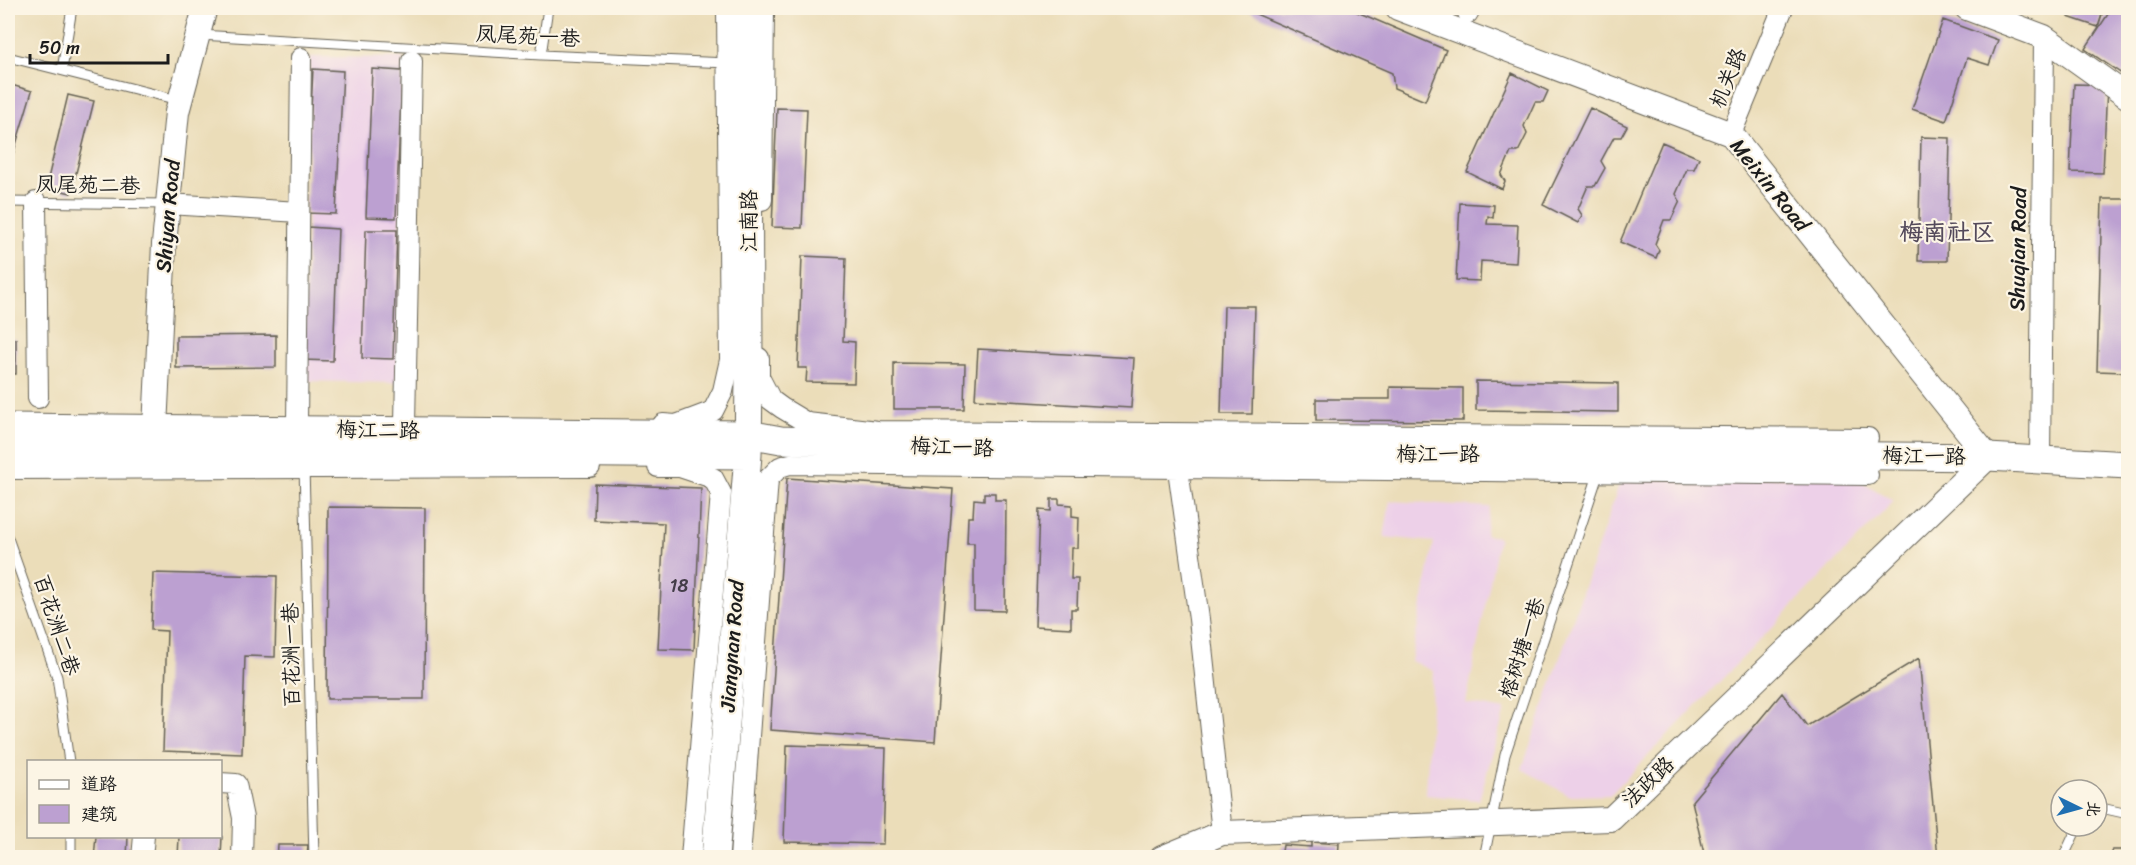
<svg xmlns="http://www.w3.org/2000/svg" width="2136" height="865" viewBox="0 0 2136 865" font-family="Sriracha,'LXGW WenKai TC',sans-serif">
	<rect width="100%" height="100%" fill="#fcf5e5"/>
	<filter id="ink" filterUnits="userSpaceOnUse"><feTurbulence type="fractalNoise" baseFrequency=".0167" numOctaves="2"/><feDisplacementMap in="SourceGraphic" scale="12" xChannelSelector="R" yChannelSelector="G"/><feConvolveMatrix kernelMatrix="1 2 1 2 8 2 1 2 1" color-interpolation-filters="sRGB"/></filter>
	<filter id="wash" filterUnits="userSpaceOnUse"><feTurbulence type="fractalNoise" baseFrequency=".008" numOctaves="4" result="noise"/><feDisplacementMap in="SourceGraphic" scale="24" xChannelSelector="R" yChannelSelector="G"/><feGaussianBlur stdDeviation="1.35" result="paint"/><feColorMatrix in="noise" values="0 0 0 0 0 0 0 0 0 0 0 0 0 0 0 0 0 1.4 0 .05"/><feComposite in="paint" operator="in"/></filter>
	<g filter="url(#wash)">
		<rect width="100%" height="100%" fill="#ebddb9"/>
		<path fill="#edd0e8" d="M310,57L403,58L398,383L305,381Z
			M1854,477L1894,501L1610,795L1570,796L1522,769L1621,479Z
			M1390,501L1490,507L1485,535L1499,537L1466,703L1505,710L1479,800L1426,795L1433,671L1411,661L1434,542L1384,537Z"/>
		<g id="blocks">
			<path fill="#bca0d1" d="M1242,8H1348L1446,50L1425,101L1394,88L1392,73Z
				M2071,8H2104L2098,27L2068,17Z
				M2112,8L2128,9V78L2085,49Z
				M1943,20L1998,40L1989,65L1967,58L1946,121L1912,109Z
				M313,69L343,71L336,214L306,213Z
				M372,69L402,71L396,218L366,217Z
				M1512,73L1548,91L1543,102H1535L1524,126L1527,134L1518,152H1511L1501,175L1505,181L1502,189L1467,172Z
				M8,84L32,91L8,171Z
				M2074,84L2107,85L2103,173L2070,172Z
				M68,95L94,101L71,193L46,187Z
				M777,108L807,109L802,228L772,227Z
				M1590,108L1627,126L1621,137H1614L1601,161L1605,168L1595,186H1588L1578,209L1582,215L1578,223L1543,205Z
				M1921,137L1950,138L1947,261H1918Z
				M1662,142L1699,158L1694,169H1687L1676,194L1680,201L1671,220H1664L1655,244L1659,250L1656,258L1620,242Z
				M2102,199H2128V307H2126L2124,372L2097,371Z
				M1460,203L1494,205L1493,218L1488,216L1487,224L1518,225L1516,263L1481,261L1480,281L1456,280Z
				M308,227L338,229L333,361L303,360Z
				M366,230H397L393,359L362,358Z
				M802,256L846,258L843,341L855,342L854,383L806,382L807,368H798Z
				M1224,306H1255L1252,414H1221Z
				M276,335V367L176,368V336Z
				M8,339H16V374H8Z
				M978,349L1134,358L1131,408L975,399Z
				M894,363L965,364L964,409H894Z
				M1476,381L1618,383V412L1476,410Z
				M1390,387L1463,388V421L1316,420V399H1390Z
				M787,478L953,489L935,742L770,730Z
				M595,484L701,488L694,650L658,649L664,523L594,520Z
				M984,493H995V500H1006L1005,611L974,610V543H967L968,517H973L974,499L984,500Z
				M1051,499H1059V504L1072,505V516L1079,517L1078,548H1072L1071,579H1078L1077,609H1071V628L1035,626L1039,510L1051,511Z
				M328,507L425,508L424,699H327Z
				M153,573L277,576L275,657L245,656L242,754L163,751L167,631L151,630Z
				M1919,658L1938,858H1705L1692,801L1782,693L1807,726Z
				M787,745L886,748L883,844L784,842Z
				M96,836H128L127,858H94Z
				M179,836H222L221,858H178Z
				M1311,842L1339,844L1338,858H1281L1283,845L1311,847Z
				M278,845H308L307,858H277Z
				M2112,850H2128V858H2113Z"/>
		</g>
	</g>
	<g filter="url(#ink)">
		<use href="#blocks" fill-opacity="0" stroke="#646053" stroke-width="1.5"/>
		<g fill="none" stroke-linecap="round" stroke-linejoin="round">
			<defs>
				<path id="service" d="M200,35L541,55L728,63
					M541,55L548,8
					M8,57L178,100
					M62,70L72,8
					M8,202L166,204
					M304,466L314,858
					M8,538L57,677L69,762
					M2097,807L2128,814
					M71,858V836
					M1484,858L1505,755L1599,472
					M2063,858L2078,826"/>
				<path id="minor" d="M1468,13L1470,8
					M1731,134L1783,8
					M762,200L764,8
					M36,202L38,398
					M168,204L299,212
					M759,358V377L771,400L782,408L807,423L878,431L1868,438
					M297,423L301,58
					M405,424L412,61
					M663,424L676,425L713,411L723,391L730,360L727,8
					M1176,455L1199,619L1222,833
					M2040,460L2044,37
					M658,467H680L713,478L721,493L691,858
					M8,469L590,467
					M220,783L236,784L243,818L242,858
					M142,858L144,836
					M740,858L768,479L780,467L790,464L1868,475"/>
				<path id="tertiary" d="M1967,8L2044,37L2128,97
					M155,428L164,244L177,112L205,8
					M1162,858L1222,833L1611,819L1988,457L1731,134L1398,8"/>
				<path id="secondary" d="M8,427L748,434L781,440L1176,455L1606,453L1988,457L2128,465
					M8,449L748,455
					M715,858L748,455L749,377L748,8"/>
			</defs>
			<use href="#service" stroke="#646053" stroke-width="11"/>
			<use href="#minor" stroke="#646053" stroke-width="22"/>
			<use href="#tertiary" stroke="#646053" stroke-width="26"/>
			<use href="#secondary" stroke="#646053" stroke-width="29"/>
			<use href="#service" stroke="#fff" stroke-width="9"/>
			<use href="#minor" stroke="#fff" stroke-width="20"/>
			<use href="#tertiary" stroke="#fff" stroke-width="24"/>
			<use href="#secondary" stroke="#fff" stroke-width="27"/>
		</g>
	</g>
	<g text-anchor="middle" stroke-width="4.5" stroke-linejoin="round" paint-order="stroke">
		<g font-size="18" fill="#443d49">
			<text x="679" y="592">18</text>
		</g>
		<g font-size="21" fill="#1c1c1c" stroke="#fcf5e5">
			<text transform="translate(528 36) rotate(3)" y="7">凤尾苑一巷</text>
			<text transform="translate(1728 78) rotate(-68)" y="7">机关路</text>
			<text transform="translate(88 185) rotate(1)" y="7">凤尾苑二巷</text>
			<text transform="translate(1770 185) rotate(51)" y="7">Meixin Road</text>
			<text transform="translate(168 216) rotate(-85)" y="7">Shiyan Road</text>
			<text transform="translate(749 221) rotate(-90)" y="7">江南路</text>
			<text transform="translate(2018 249) rotate(-89)" y="7">Shuqian Road</text>
			<text transform="translate(378 430) rotate(1)" y="7">梅江二路</text>
			<text transform="translate(952 447) rotate(2)" y="7">梅江一路</text>
			<text x="1438" y="461">梅江一路</text>
			<text transform="translate(1924 456) rotate(1)" y="7">梅江一路</text>
			<text transform="translate(57 625) rotate(72)" y="7">百花洲二巷</text>
			<text transform="translate(732 646) rotate(-86)" y="7">Jiangnan Road</text>
			<text transform="translate(1522 648) rotate(-72)" y="7">榕树塘一巷</text>
			<text transform="translate(291 655) rotate(-91)" y="7">百花洲一巷</text>
			<text transform="translate(1648 782) rotate(-44)" y="7">法政路</text>
		</g>
		<g font-size="24" font-weight="bold" fill="#544a5b" stroke="#fcf5e5">
			<text x="1947" y="240">梅南社区</text>
		</g>
	</g>
	<rect width="2136" height="865" fill="none" stroke="#fcf5e5" stroke-width="30"/>
	<rect x="27" y="760" width="195" height="78" fill="#fcf5e5" stroke="#a29e95" stroke-width="1.5"/>
	<rect x="39" y="780" width="30" height="9" fill="#ffffff" stroke="#a29e95" stroke-width="1.5"/>
	<text x="81" y="790" font-size="18" fill="#1c1c1c">道路</text>
	<rect x="39" y="805" width="30" height="18" fill="#bca0d1" stroke="#a29e95" stroke-width="1.5"/>
	<text x="81" y="820" font-size="18" fill="#1c1c1c">建筑</text>
	<g transform="translate(2079 808) rotate(95)"><circle r="28" fill="#fcf5e5" stroke="#a29e95" stroke-width="1.5"/>
	<path d="M0-4.5L10 22L0 15L-10 22Z" fill="#1f6fb2"/>
	<text y="-9" font-size="16" font-weight="bold" text-anchor="middle" fill="#1c1c1c">北</text>
	</g>
	<path d="M30 54v9h138v-9" fill="none" stroke="#1c1c1c" stroke-width="3"/>
	<text x="39" y="54" font-size="18" fill="#1c1c1c" stroke="#fcf5e5" stroke-width="4.5" paint-order="stroke">50 m</text>
</svg>
